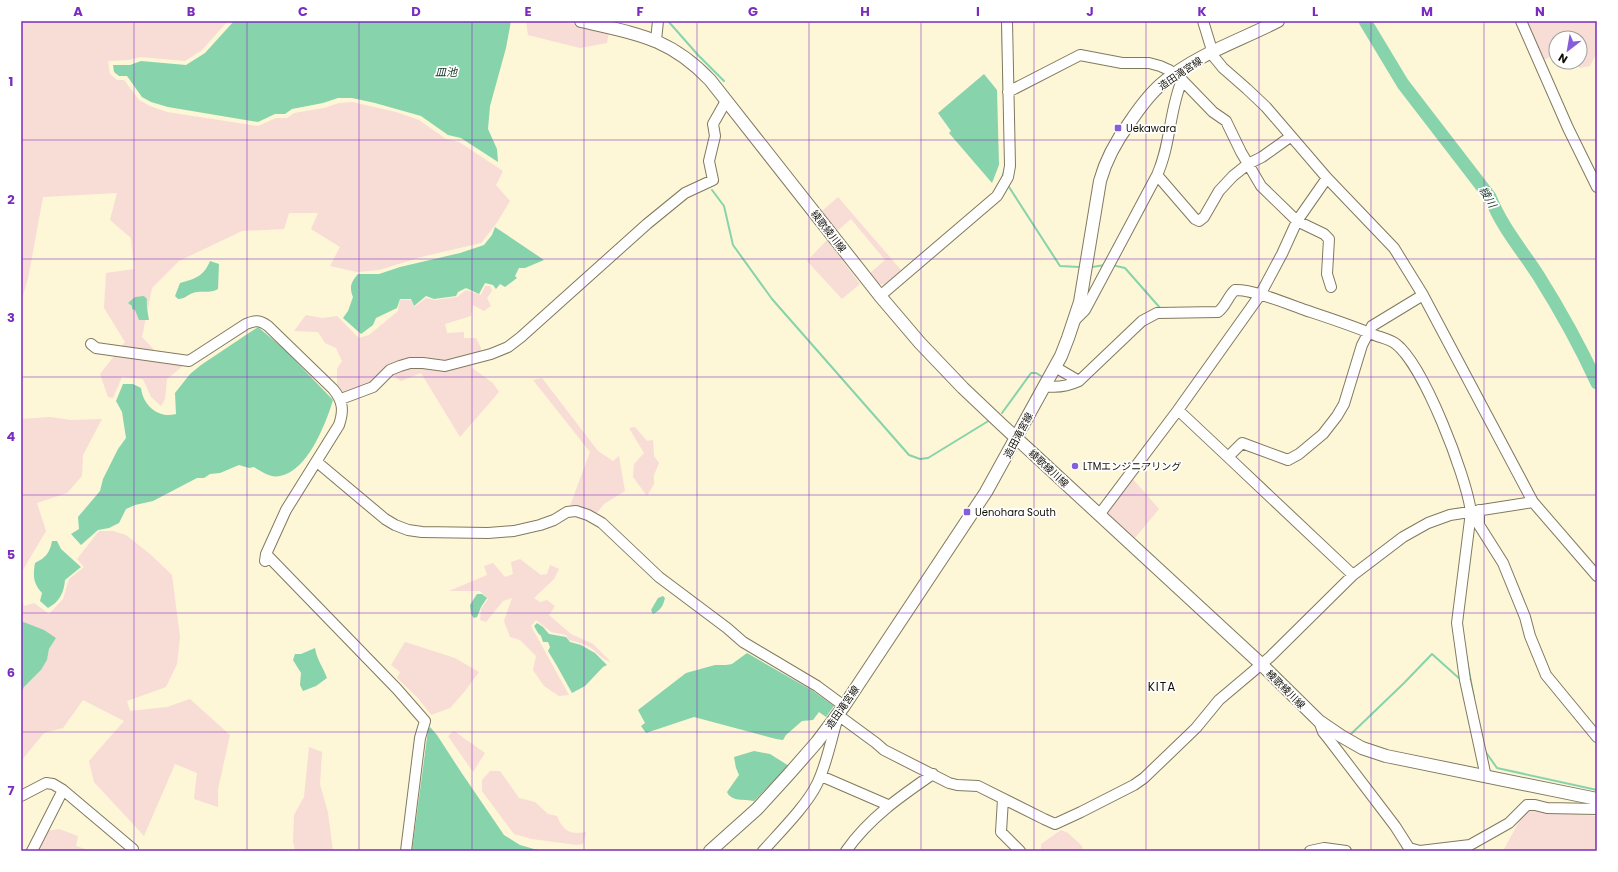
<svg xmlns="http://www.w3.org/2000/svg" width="1618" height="872" viewBox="0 0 1618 872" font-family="Poppins,'Noto Sans JP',sans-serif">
	<rect width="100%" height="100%" fill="#fdf6d7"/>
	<path fill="#f8dcd6" d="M21,21H228L202,50L185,61L140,57L129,60L108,61L110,74L117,80H124L139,100L150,106L167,112L258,126L276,118H287L294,113L324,108L339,103L352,102L396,112L419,120L446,139L459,142L503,171L496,185L510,201L496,224L481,243L421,257L379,270L357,272L330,266L340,247L311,229L318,213H289L284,229L242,231L179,261L152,288L142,337L157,353L183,366L167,379L165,399L161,406L151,397L143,379L122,377L113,398L108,397L100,374L125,342L104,308L106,273L134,269L131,238L110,220L117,193L43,197L28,279L21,302Z
		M526,21H560L609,32L607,43L580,48L528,35Z
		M1526,21H1597L1596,54L1590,66L1580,68L1574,62H1580V38H1556V54L1544,60Z
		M838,197L901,270L885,284L878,285L869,274L885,260L851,219L837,231L822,211Z
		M827,240L860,284L842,299L807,261Z
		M485,286H490L492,291L487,298L491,306L484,311L473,305L471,316L445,324L447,333L464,332V338H476L481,348L480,359L470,362L472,368L493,383L499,392L460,437L421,373L401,381L392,375L372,386L345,395L337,391V369L342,361L336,348L325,343L318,332L294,331L306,315L322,318L337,316L359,338L369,335L398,311L400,300H411L414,307L426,298L435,300L457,297L466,290L481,295Z
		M542,378L598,451L613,461L619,456L625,491L604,504L596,514L570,506L590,452L533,380Z
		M50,417L71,420L102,419L83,455L82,476L67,493L37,503L46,531L21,573V419Z
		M635,427L647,441L653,440L654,456L659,463L654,475V484L647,496L633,477L634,464L644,453L629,428Z
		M1132,478L1159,509L1134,539L1105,511Z
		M99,531H113L126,535L151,555L172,575L180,637L177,664L166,687L127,701L130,711L167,707L190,699L230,735L218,789V807L194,799L197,773L175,764L144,836L94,782L89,761L124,721L83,700L63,728L44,733L21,761V694L24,687L41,670L47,660L49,649L56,638L21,621V595L24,606L34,603L49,614L63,599L69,579L84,567L77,559Z
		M520,559L541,575L547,574L550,565L559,569L554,579L534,598L540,602L547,600L555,606L549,615L571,634L593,644L611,662C602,660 598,653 591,648C585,644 577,642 569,640L566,635L551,632L536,620L531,626L569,695L559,696L544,686L533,670L536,656L520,640L510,637L504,621L512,598L503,601L486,622L480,620L481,609L488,599L480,591H449L487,575L484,566L493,563L505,577L513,574L511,562Z
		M405,642L455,658L479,672L465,691L450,708L431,715L418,698L397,678L400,672L391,665Z
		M454,731L485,753L473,772L448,736Z
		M309,747L322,752L320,784L328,813L333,851H295L293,841L294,815L304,797Z
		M490,771H500L519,798L535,802L548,814L557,816C563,831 570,835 586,832L583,844L577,845L532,839L514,834L482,791V780Z
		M1526,809L1597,816V851H1503Z
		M59,829L78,836L76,846L91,851H38L47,831Z
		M1061,830L1068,833L1082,846L1083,851H1041V844Z"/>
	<path fill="#87d3ab" d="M234,21H511L506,48L490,106L488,129L497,149L498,162L461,138L448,135L421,116L375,103L352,98H338L323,103L292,109L285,114H275L258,122L168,107L151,102L142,97L127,76H119L114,72L113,65H130L141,61L186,65L205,53Z
		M984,74L997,90L999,165L992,183L949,133L951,131L938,113Z
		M495,227L544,260L525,268H519L515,276L517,278L505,287L500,284L496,289L493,285L485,283L479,294L466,288L458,292L456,296L434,299L426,296L414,306L411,299H400L397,308L376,318L373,325L361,334L343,318L348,311L353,297C349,287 351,282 358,274H379L400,267L460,253L484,245L492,235Z
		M210,261L219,264L218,289C210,294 201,290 193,293C187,295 185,299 178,299L175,296L180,283C195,279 204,276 210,261Z
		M144,296L147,299C146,306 148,313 149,320H139L135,310L132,309V306L128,303L135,297Z
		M258,327L283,348L333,400C326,423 308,471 280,476C270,478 262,472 254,467L249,468L239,465L220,473L210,474L204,478H197L153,501L135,505L126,509L119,523L109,528L98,530L81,545L71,534L79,529L78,517L100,491L103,479L118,449L126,438L122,412L116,401L123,384H133L141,388C143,405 158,419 176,414L175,393L190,374L201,365Z
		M52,541H57L61,549L81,567L65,580C64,593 59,602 48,608L40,601L42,593C33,583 33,576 35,563C45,558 50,553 52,541Z
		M477,594H482L487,598L481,607L477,617L474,618L471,614L470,605Z
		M663,596L665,598C663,606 661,610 653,614L651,610L658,598Z
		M21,621L44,630L56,638L49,649L47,660L41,670L24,687L21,694Z
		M537,623L543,627L549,634L566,637L570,642L581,645L595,653L607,665L603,667L585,686L572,693L557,666L548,651L550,647L548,642H543L541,636L538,633L534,626Z
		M315,648C317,660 323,667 327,678L316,686L303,691L300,685L301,673L293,660L295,654H301Z
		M747,653L813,691L834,706L826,717L819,712L813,720L802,721L786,735L783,740L776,739L694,717L646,733L641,726L645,723L638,710L686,673L715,665H726L732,664Z
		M430,727L437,735L461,772L504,835L520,845L534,849L545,851H412L428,730Z
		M754,751L770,754L789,766L754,801C745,799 731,802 727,792L739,775L736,768L734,757Z"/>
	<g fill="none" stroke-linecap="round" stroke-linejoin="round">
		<path stroke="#87d3ab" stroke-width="2" d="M668,21L698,55L724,81
			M1002,21L1004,97
			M1002,178L1005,168
			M1009,187L1060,266L1079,267
			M712,190L724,206L733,245L772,299L909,455L920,459L928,458L990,420
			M1116,266L1125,268L1161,309
			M1092,267L1105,265
			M1398,341L1403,343L1418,365
			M1002,413L1031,373H1036L1041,376
			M1466,655L1474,698
			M1351,734L1404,683L1432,654L1461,680
			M1485,751L1497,768L1597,790"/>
		<path stroke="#87d3ab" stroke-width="13" d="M1365,21L1403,84L1490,197C1502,227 1521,249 1538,275C1560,310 1580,346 1597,383"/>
		<defs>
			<path id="minor" d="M1203,21L1214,57L1223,68L1247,89L1266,107L1327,178L1394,248L1423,295L1533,502L1597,576
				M1521,21L1568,128L1597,187
				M656,40L658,21
				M1182,80L1213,112L1226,121L1241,152L1261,186L1297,221L1324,234L1329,239L1327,274L1331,287
				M1008,92L1080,55L1122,63H1149L1160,66L1169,70L1182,80C1169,111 1171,144 1157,175L1085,310L1075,320
				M1157,175L1195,219L1199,221L1204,217L1219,191L1233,176L1248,164L1262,157L1290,137
				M880,296L997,196L1008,177L1010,166L1007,21
				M91,344L96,348L189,361L246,324C255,320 260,320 268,326L333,389C343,401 344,410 339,425L286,510L266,554L265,561
				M1055,367L1079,381
				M1045,386C1056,388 1068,386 1079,381L1142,321L1157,313L1218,312C1226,306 1228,296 1235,290C1252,289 1288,304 1305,310C1329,318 1354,326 1377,336C1383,338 1391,340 1396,344C1424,366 1466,475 1471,512L1457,623L1465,680L1486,777
				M341,399L373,387L390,370L400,366L410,363H423L445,366L491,354L508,347L521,337L647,224L685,193L713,180L709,161L715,136L713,124L726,101
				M1178,410L1260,295L1282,254L1297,221L1327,178
				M1228,457L1353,575
				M317,462L385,519L395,525L408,530L422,532L488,533L514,531L540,525L554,520L567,512L576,511L588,515L602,523L659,577L727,628L743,642L817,686L844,706
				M1479,510V525L1503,563L1525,617L1530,636L1546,675L1597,737
				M1099,515L1178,410L1228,457L1242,443L1288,460L1299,454L1323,434L1337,416L1344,404L1362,345L1372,326L1423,295
				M266,554L397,689L425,721L420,738L406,851
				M839,713L842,718L876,743L884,750L949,783L957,785L978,786L1044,819L1055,824L1081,812L1134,785L1144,778L1196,728L1219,700L1270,657L1353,575L1403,537L1428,523L1450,515L1533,502
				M1319,721L1323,732L1331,742L1395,826L1409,848L1420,851L1470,845L1509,823L1527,805H1535L1547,808L1597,809
				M821,776L888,805
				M21,796L46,783L53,784L63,790L133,849
				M1003,799L1001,832L1020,851
				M32,851L63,790
				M763,851C779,833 807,805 817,784C827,764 831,739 838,717
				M846,851C869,818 901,796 933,774
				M1310,851L1324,848L1346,851"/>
			<path id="major" d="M581,21C636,34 669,37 710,80L880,296L920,343L963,388L1001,424L1261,664L1319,721L1341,736L1362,748L1386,756L1597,799
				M710,851L757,809L789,774L817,742L844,706L986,492L1061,356L1068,338L1080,302L1100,181C1106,159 1116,141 1130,122C1140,107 1151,92 1165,81C1198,54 1241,40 1278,21"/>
		</defs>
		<use href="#minor" stroke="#817a5f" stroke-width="12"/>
		<use href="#major" stroke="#817a5f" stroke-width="14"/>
		<use href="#minor" stroke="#fff" stroke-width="10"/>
		<use href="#major" stroke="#fff" stroke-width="12"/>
	</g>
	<path fill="none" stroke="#7b2cbf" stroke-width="1" stroke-opacity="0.55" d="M134,21V851M247,21V851M359,21V851M472,21V851M584,21V851M697,21V851M809,21V851M921,21V851M1034,21V851M1146,21V851M1259,21V851M1371,21V851M1484,21V851M21,140H1597M21,259H1597M21,377H1597M21,495H1597M21,613H1597M21,732H1597"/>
	<g fill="#855fd9" stroke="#fff" stroke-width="1.5">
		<rect x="1114" y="124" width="8" height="8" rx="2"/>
		<circle cx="1075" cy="466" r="4"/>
		<rect x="963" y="508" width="8" height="8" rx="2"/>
	</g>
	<g text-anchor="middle" stroke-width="3.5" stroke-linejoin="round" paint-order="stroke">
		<g font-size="10" fill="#110f05" stroke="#fff">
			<text transform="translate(1180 73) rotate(-34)" y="4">造田滝宮線</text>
			<text transform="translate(829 231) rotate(52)" y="4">綾歌綾川線</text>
			<text transform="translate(1018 435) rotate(-62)" y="4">造田滝宮線</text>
			<text transform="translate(1049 468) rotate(43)" y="4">綾歌綾川線</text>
			<text transform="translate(1286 689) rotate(45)" y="4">綾歌綾川線</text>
			<text transform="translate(842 707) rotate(-55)" y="4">造田滝宮線</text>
		</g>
		<g font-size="10" fill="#110f05" stroke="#fff" text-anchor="start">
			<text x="1126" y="132">Uekawara</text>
			<text x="1083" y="470">LTMエンジニアリング</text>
			<text x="975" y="516">Uenohara South</text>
		</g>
		<g font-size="11" font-style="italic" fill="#113323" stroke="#fff">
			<text x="446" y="76">皿池</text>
			<text transform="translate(1488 197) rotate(60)" y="4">綾川</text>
		</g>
		<g font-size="12" letter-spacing="1" fill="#110f05" stroke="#fff">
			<text x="1162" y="691">KITA</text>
		</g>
	</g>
	<rect width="1618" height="872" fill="none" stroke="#ffffff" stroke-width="44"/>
	<g transform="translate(1568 50) rotate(211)"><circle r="19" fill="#ffffff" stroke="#a09f9b"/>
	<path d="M0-3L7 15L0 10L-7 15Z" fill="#855fd9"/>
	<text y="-6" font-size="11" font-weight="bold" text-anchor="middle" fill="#110f05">N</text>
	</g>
	<rect x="22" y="22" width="1574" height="828" fill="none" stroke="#7b2cbf" stroke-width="1.5"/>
	<g font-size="13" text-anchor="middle" font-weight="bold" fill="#7b2cbf">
		<text x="78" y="16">A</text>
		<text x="191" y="16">B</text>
		<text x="303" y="16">C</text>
		<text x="416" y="16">D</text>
		<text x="528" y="16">E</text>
		<text x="640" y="16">F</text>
		<text x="753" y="16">G</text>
		<text x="865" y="16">H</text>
		<text x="978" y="16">I</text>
		<text x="1090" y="16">J</text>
		<text x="1202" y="16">K</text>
		<text x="1315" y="16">L</text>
		<text x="1427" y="16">M</text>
		<text x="1540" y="16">N</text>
		<text x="11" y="86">1</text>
		<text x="11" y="204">2</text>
		<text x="11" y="322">3</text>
		<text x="11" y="441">4</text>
		<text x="11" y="559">5</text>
		<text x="11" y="677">6</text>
		<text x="11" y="795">7</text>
	</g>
</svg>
